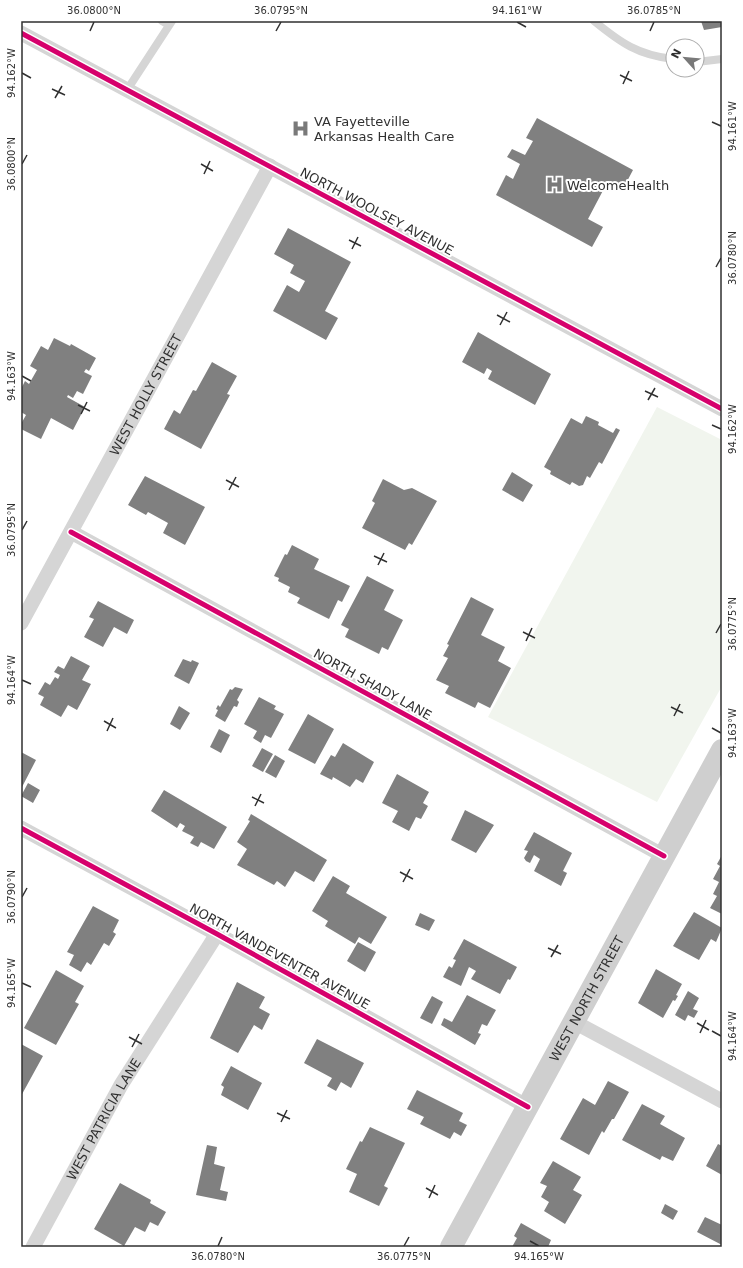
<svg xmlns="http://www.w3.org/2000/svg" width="743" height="1268" viewBox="0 0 743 1268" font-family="'DejaVu Sans',sans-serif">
	<rect width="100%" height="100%" fill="#fff"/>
	<path fill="#f1f5ee" d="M657,407L722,440V686L657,802L488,717Z"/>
	<path fill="#808080" d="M701,21H722V27L704,30Z
		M537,118L633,170L623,189L608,181L588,219L603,227L592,247L496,195L506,175L513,179L520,164L507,157L512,149L525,155L533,141L526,138Z
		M288,228L351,262L325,311L338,318L326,340L273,311L287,285L299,292L305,281L290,273L294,265L274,254Z
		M478,332L551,374L535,405L488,379L492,371L487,368L484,374L462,362Z
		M54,338L70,346L71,344L96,358L89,371L86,369L84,372L92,376L83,394L77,391L73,398L68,395L67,397L85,407L73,430L51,418L41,439L21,429V424L26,415L21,412V389L25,381L29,384L37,370L30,366L41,346L48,350Z
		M212,362L237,376L227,394L230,395L201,449L164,429L174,410L180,414L193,390L196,391Z
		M586,416L599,422L598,425L613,433L616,428L620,430L602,464L599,462L590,478L587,476L583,485L579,486L572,482L570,485L550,474L551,471L544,467L571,418L582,424Z
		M512,472L533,485L523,502L502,490Z
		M145,476L205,507L185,545L163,533L168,523L148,512L146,515L128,505Z
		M383,479L404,490L412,488L437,501L412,545L409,543L405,550L362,528L375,503L372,501Z
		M292,545L319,559L314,569L350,586L342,602L338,600L329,619L297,603L300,598L288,592L290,587L278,581L279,578L274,576L285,554L287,555Z
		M367,576L394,590L384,610L403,620L388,650L382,647L379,654L345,637L349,629L341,625Z
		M471,597L494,609L481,635L505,647L498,661L511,668L490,708L478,702L475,708L445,693L449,686L436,680L448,658L443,656L449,645L447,644Z
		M98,601L134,620L127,634L114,627L103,647L84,637L94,619L89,617Z
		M71,656L90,666L82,680L91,684L77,710L68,705L61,717L40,705L44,697L38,694L45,682L50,685L55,677L58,679L60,675L54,672L58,666L64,669Z
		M183,659L191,662L192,660L199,663L189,684L174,676Z
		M235,687L243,689L237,700L239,702L237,707L234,706L225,722L215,716L218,710L216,709L218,705L220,707L230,689L232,690Z
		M259,697L276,706L274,709L284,714L271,738L265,735L261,743L253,738L257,731L244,724Z
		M179,706L190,713L180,730L170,724Z
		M308,714L334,729L315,764L288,750Z
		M219,729L230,735L221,753L210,747Z
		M343,743L374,762L363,783L356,779L350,787L333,777L332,780L320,774L331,755L335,757Z
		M262,748L273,754L263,772L252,766Z
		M21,752L36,760L21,789Z
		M275,755L285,761L276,778L265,772Z
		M397,774L429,792L423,803L428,806L421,819L416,817L409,831L392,822L398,811L382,803Z
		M28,783L40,790L33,803L21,796Z
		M164,790L227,827L214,849L201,842L198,847L190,843L194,837L182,831L185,826L180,823L177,828L151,811Z
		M465,810L494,825L476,853L451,840Z
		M251,814L327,860L314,882L295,871L285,887L277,881L274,885L237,865L247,849L237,842L250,821L248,820Z
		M534,832L572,853L563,871L567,873L561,886L534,871L540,859L534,855L530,863L526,861L524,858L528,851L524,850Z
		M722,855V914L710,908L717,896L713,894L719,882L713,879L720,866L717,864Z
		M333,876L350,886L346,893L387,917L371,944L359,937L355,944L325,926L328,921L312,911Z
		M93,906L119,920L113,932L116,934L109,946L104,943L91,965L87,962L81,972L69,965L74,955L67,952Z
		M694,912L722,928L716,942L711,939L699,960L673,946Z
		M420,913L435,920L429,931L415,925Z
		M464,939L517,967L510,980L508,979L500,994L471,979L476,971L469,967L461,986L443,977L449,966L452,968L456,960L453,959Z
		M358,942L376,952L365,972L347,961Z
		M656,969L682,984L676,995L678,996L675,1001L673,1000L663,1018L638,1003Z
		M56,970L84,986L75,1002L79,1004L56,1045L24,1028Z
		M237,982L265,997L259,1008L270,1014L262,1030L254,1025L238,1053L210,1038Z
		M688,991L699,998L693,1009L698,1011L694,1018L688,1015L685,1021L675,1015Z
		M467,995L496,1010L487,1026L482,1024L478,1033L481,1034L475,1045L441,1025L444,1018L452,1022Z
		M432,996L443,1002L432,1024L420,1018Z
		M317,1039L364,1063L351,1088L341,1082L336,1091L327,1086L332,1078L304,1063Z
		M21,1044L43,1056L21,1096Z
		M231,1066L262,1083L248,1110L221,1095L224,1087L221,1085Z
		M608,1081L629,1092L614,1119H612L604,1133L602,1131L589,1155L560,1139L583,1098L595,1105Z
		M417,1090L463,1113L459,1121L467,1125L461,1136L454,1132L450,1139L420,1124L424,1117L407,1109Z
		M642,1104L665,1116L660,1124L685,1138L673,1161L662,1156L660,1160L622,1140Z
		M370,1127L405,1143L384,1186L388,1188L379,1206L349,1192L357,1174L346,1169L360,1141L362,1142Z
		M718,1144L722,1146V1175L706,1166Z
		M207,1145L217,1147L214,1164L225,1167L220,1190L228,1192L226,1201L196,1195Z
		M553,1161L581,1177L573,1190L582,1195L565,1224L544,1211L549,1202L541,1197L547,1186L540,1183Z
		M120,1183L151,1200L150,1203L166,1212L158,1226L150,1222L145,1232L135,1227L124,1246L94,1229Z
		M665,1204L678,1211L673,1220L661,1213Z
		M705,1217L722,1225V1245L697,1232Z
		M521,1223L551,1240L548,1247H512L517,1238L514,1236Z"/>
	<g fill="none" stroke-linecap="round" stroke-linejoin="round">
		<path stroke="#d5d5d5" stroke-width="8" d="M162,21L169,25
			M594,21C621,43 638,55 673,59
			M697,62L722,59
			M127,90L172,21"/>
		<g stroke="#d5d5d5" stroke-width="15">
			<path d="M21,33L722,409"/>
			<path d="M71,532L664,856"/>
			<path id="s1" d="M21,623L270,166"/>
			<path d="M21,828L217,934L528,1107"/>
			<path d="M574,1022L722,1101"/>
			<path id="s2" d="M33,1247L121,1085L217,934"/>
		</g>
		<path stroke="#cfcfcf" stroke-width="22" id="s3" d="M451,1247L722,750"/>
		<defs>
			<path id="cycleway" d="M21,33L722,409
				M71,532L664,856
				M21,828L217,934L528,1107"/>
		</defs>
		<use href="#cycleway" stroke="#fff" stroke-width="8"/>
		<use href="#cycleway" stroke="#d6006c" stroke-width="5"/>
	</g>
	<path fill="none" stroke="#313131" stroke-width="1.5" d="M517,22L526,27M90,31L94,22M276,31L281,22M650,31L654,22M22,73L31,78M620,75L632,81M623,84L629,71M52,89L65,95M55,98L62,86M712,122L721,126M22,164L27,155M201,164L213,171M204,174L210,161M349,240L361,246M352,249L358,237M716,267L721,258M497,315L510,322M500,325L507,312M22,376L31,381M645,391L658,397M648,400L655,388M78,405L90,411M81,414L87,402M712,425L721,429M226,480L239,487M229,490L236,477M22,530L27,521M374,556L387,562M378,565L384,553M523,632L535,638M716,633L721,624M526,641L532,628M22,680L31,684M671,707L683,713M674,716L680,704M104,721L116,728M712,728L721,733M107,731L113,718M252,797L264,803M255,806L261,794M400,872L413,879M403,882L410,869M22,897L27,888M548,948L561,954M551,957L558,945M22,983L31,987M697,1023L709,1030M712,1031L721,1036M700,1033L706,1020M129,1037L142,1044M132,1047L139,1034M277,1113L290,1119M281,1122L287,1110M426,1188L438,1195M429,1198L435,1185M530,1241L539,1246M218,1246L222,1237M404,1246L409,1237"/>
	<defs>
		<symbol id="hospital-bare" viewBox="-9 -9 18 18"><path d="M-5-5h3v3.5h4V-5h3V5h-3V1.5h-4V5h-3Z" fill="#797979" stroke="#fff" stroke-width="2.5" paint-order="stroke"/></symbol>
	</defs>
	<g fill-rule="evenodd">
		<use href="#hospital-bare" x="288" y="116" width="25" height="25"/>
		<use href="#hospital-bare" x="542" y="172" width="25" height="25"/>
	</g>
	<g text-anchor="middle" stroke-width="4" stroke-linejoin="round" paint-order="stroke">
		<g font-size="13" fill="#313131" stroke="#fff" text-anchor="start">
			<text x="314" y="126">VA Fayetteville<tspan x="314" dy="15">Arkansas Health Care</tspan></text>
			<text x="567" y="190">WelcomeHealth</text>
		</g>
		<g font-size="13" fill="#313131" stroke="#fff">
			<text transform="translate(377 211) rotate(28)" y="5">NORTH WOOLSEY AVENUE</text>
			<text dy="5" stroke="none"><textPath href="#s1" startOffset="260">WEST HOLLY STREET</textPath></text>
			<text transform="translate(373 684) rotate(29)" y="5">NORTH SHADY LANE</text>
			<text transform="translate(280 956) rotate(29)" y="5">NORTH VANDEVENTER AVENUE</text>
			<text dy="5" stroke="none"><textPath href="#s3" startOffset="283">WEST NORTH STREET</textPath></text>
			<text dy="5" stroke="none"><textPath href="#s2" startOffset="146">WEST PATRICIA LANE</textPath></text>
		</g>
	</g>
	<rect width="743" height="1268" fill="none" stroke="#ffffff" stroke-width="44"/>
	<g transform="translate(685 58) rotate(297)"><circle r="19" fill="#ffffff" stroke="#adadad"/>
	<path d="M0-3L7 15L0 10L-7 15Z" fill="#797979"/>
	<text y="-6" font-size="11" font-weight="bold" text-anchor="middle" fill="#313131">N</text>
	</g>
	<rect x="22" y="22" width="699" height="1224" fill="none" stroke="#313131" stroke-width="1.5"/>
	<g font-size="10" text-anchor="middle" fill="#313131">
		<text x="94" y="14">36.0800°N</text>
		<text x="281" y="14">36.0795°N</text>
		<text x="517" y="14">94.161°W</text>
		<text x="654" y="14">36.0785°N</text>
		<text transform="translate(11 73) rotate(-90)" y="4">94.162°W</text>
		<text transform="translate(732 126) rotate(-90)" y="4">94.161°W</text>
		<text transform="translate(11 164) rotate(-90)" y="4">36.0800°N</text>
		<text transform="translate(732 258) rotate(-90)" y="4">36.0780°N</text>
		<text transform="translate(11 376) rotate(-90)" y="4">94.163°W</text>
		<text transform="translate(732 429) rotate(-90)" y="4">94.162°W</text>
		<text transform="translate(11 530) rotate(-90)" y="4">36.0795°N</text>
		<text transform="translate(732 624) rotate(-90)" y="4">36.0775°N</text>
		<text transform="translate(11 680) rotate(-90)" y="4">94.164°W</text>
		<text transform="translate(732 733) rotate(-90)" y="4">94.163°W</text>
		<text transform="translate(11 897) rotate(-90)" y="4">36.0790°N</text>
		<text transform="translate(11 983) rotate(-90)" y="4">94.165°W</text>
		<text transform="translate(732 1036) rotate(-90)" y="4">94.164°W</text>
		<text x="218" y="1260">36.0780°N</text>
		<text x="404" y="1260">36.0775°N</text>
		<text x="539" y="1260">94.165°W</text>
	</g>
</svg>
